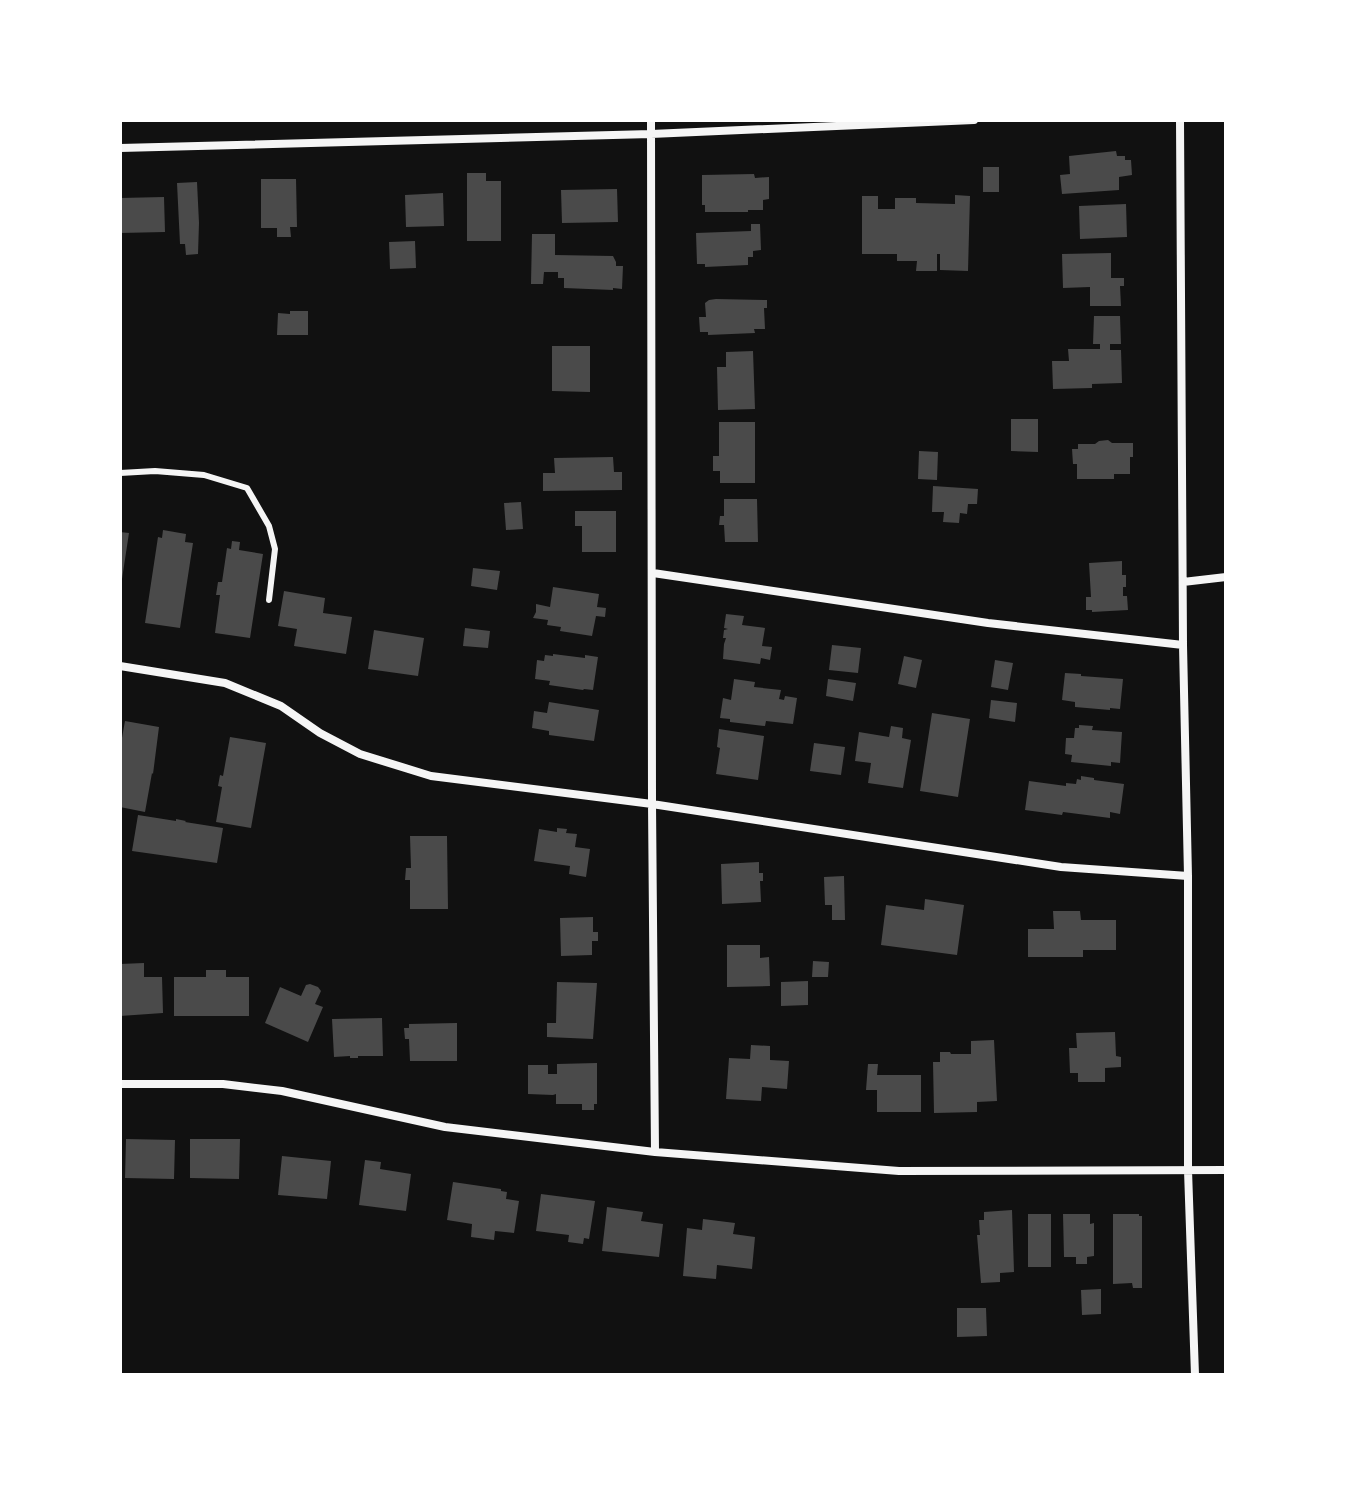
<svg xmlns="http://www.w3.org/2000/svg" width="1346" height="1495" viewBox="0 0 1346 1495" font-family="'Nunito Sans',sans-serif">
	<rect width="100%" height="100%" fill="#111"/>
	<path fill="#4a4a4a" d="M1116,151L1117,156H1125V160H1131L1132,175L1119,177V190L1062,194L1060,175L1070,174L1069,156Z
		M983,167H999V192H983Z
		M467,173H486V181H501V241H467Z
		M754,174L755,178L769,177V199L763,200V210H748V212H705V205H702V175Z
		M261,179H296L297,227H290L291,237H277V228H261Z
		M197,182L199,223L198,254L186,255L185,244H180L177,183Z
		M617,189L618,222L562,223L561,190Z
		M443,193L444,226L406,227L405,195Z
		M955,195L970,196L968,271L940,270V254H937V271H916L917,261H897V254H862V196H878V209H895V198H916V203L955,204Z
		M164,197L165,232L120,233V198Z
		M1126,204L1127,237L1080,239L1079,206Z
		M751,224H760L761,250L753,251V257H748V265L705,267V264H697L696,233L751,231Z
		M532,234H555V255L613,256L616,262V266H623L622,289L613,288V290L564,288V278H558V272H544L543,284H531Z
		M415,241L416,268L390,269L389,242Z
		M1111,253V278H1124V286H1120L1121,306H1090V287L1063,288L1062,254Z
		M716,299L767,300V308H764L765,329H754L755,333L708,335V332H700L699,317H706L705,303L709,300Z
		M290,311H308V335H277L278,313L290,314Z
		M1094,316H1120L1121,344H1110V350H1121L1122,383L1092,384V388L1053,389L1052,361H1069L1068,349H1100V344H1093Z
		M552,346H590V392L552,391Z
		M753,351L755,409L718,410L717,367H726V352Z
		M1011,419H1038V452L1011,451Z
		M719,422H755V483H720V471H713V456H719Z
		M1108,440L1112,443H1133V457H1130V474H1114V479H1077V464H1073L1072,449H1078V444H1095L1099,441Z
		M919,451L938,452L937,480L918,479Z
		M613,457L614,472H622V490L543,491V473H555L554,458Z
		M933,486L978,489L977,504H968L967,514L960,513L959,523L943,522L944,512H932Z
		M724,499H757L758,542H725L724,525H719L720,516H724Z
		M521,502L523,529L506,530L504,503Z
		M575,511H616V552H582V526H575Z
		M163,530L186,534L185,542L193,543L180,628L145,623L158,537L162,538Z
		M120,532L129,533L122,579H120Z
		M232,541L240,542L239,550L263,554L250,638L215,633L220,595H216L218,582H222L227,548L231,549Z
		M1122,561V575H1126V587H1123V596H1127L1128,610L1092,612V610H1086V597H1091L1089,563Z
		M473,568L500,571L497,590L471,586Z
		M553,587L599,594L597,607L606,608L605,617L596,616L592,636L560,631L561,627L547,625L548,620L533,618L536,612V604L550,607Z
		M284,591L325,598L323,613L352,617L346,654L294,646L297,629L278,626Z
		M726,614L744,616L742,625L765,628L762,646L772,647L770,660L761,658L760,664L723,659L724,644L726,638H723L724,630L728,629L724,628Z
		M465,628L490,631L488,648L463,646Z
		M374,630L424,638L418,676L368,669Z
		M832,645L861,648L858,673L829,670Z
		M553,654L585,658V655L598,657L593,690L584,689L583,690L549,685L550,681L535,679L537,660L544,661L545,655L553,656Z
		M904,656L922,660L916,688L898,684Z
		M995,660L1013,663L1008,690L991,687Z
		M1065,673L1081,674V676L1123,679L1120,709L1110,708V710L1075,707V702L1062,700Z
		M734,679L755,682L754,687L781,690L779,699L784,700L785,696L797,698L793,724L766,721L765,726L730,722V719L720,718L723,698L731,700Z
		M828,679L856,683L853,701L826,696Z
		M991,700L1017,703L1015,722L989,718Z
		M549,702L599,710L594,741L549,735V731L532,728L534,711L547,713Z
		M932,713L970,719L958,797L920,791Z
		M125,721L159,727L153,774L152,773L145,812L120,807V749Z
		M1079,725L1093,726L1092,730L1122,732L1120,763L1111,762V766L1071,762L1072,755L1065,754L1066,738H1074L1075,728H1079Z
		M891,726L903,728L902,738L911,740L903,788L868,783L871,763L855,761L859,732L889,737Z
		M719,729L764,736L758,780L716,774L720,748L717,747Z
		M230,737L266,743L251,828L216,822L222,787L218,786L220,775L223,776Z
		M814,743L845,747L841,775L810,771Z
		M1081,776L1094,778V780L1124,784L1120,814L1110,812V818L1063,812L1062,815L1025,810L1029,781L1066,786V783L1076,784L1077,779L1081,780Z
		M138,815L176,821V819L186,821L185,822L223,828L217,863L132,851Z
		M557,828L567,829L566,833L577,834L575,847L590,849L586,877L569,874L570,866L534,861L539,829L557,832Z
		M410,836H447L448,909H410V880H405L406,868H411Z
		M759,862V873H763V881H760L761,902L722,904L721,864Z
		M844,876L845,920H832V905H825L824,877Z
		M925,899L964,905L957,955L881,945L886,905L924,910Z
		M1053,911H1080L1081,920H1116V950H1083V957H1028V929H1054Z
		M593,917V932H598V941H592V955L561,956L560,918Z
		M727,945H760V958L769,957L770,986L727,987Z
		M813,961L829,962L828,977H812Z
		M144,963V977H162L163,1013L120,1016V964Z
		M206,970H226V977H249V1016H174V977H206Z
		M808,981V1005L781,1006V982Z
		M557,982L597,983L593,1039L547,1037V1023H556Z
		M310,984L318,987L321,991L315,1004L323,1007L308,1042L265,1023L280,987L301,996L306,985Z
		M382,1018L383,1056H358V1058H350V1056L334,1057L332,1019Z
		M457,1023V1061H410L409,1039H405L404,1028H409V1024Z
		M1115,1032L1116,1056L1121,1057V1067L1105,1068V1082H1078V1073H1070L1069,1048H1077L1076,1033Z
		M994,1040L997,1101L977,1102V1112L934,1113L933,1062H940V1052H950L951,1054H971V1041Z
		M751,1045L770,1046V1060L789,1061L787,1089L762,1087L761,1101L726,1099L729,1058L750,1059Z
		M597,1063V1104H594V1110H582V1104H556V1094L553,1095L528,1094V1065H548V1074H557V1064Z
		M868,1064H878L877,1075H921V1112H877V1090H866Z
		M126,1139L175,1140L174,1179L125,1178Z
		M190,1139H240L239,1179L190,1178Z
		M282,1156L331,1161L327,1199L278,1195Z
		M365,1160L381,1162L380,1169L411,1174L406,1211L359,1205Z
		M453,1182L501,1189V1191L507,1192L506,1199L519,1201L514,1233L495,1231L494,1240L471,1237L472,1224L447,1220Z
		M541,1194L595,1201L589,1239L584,1238L583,1244L568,1242L569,1235L536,1231Z
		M607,1207L643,1212L641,1221L663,1224L659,1257L602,1251Z
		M1012,1210L1014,1272L1000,1273V1282L981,1283L977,1235H980L979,1220H984V1212Z
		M1028,1214H1051V1267H1028Z
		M1063,1214H1090V1224L1094,1223V1256L1087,1257V1264H1076V1257H1064Z
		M1113,1214H1139V1216H1142V1288H1133L1132,1283L1113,1284Z
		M703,1219L735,1223L733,1234L755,1237L752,1269L717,1265L716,1279L683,1276L687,1228L702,1230Z
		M1101,1289V1314L1082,1315L1081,1290Z
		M957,1308H986L987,1336L957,1337Z"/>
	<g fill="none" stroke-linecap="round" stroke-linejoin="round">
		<path stroke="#f5f5f5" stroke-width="6" d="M120,473L155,471L204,475L247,488L269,526L275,549L269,600"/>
		<path stroke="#f5f5f5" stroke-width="8" d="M651,120L652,804L655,1152
			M1180,120L1183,645L1188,876V1170L1195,1375
			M120,148L651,134L974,120
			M653,573L988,623L1183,645
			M1183,582L1226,577
			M120,666L225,683L281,706L320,733L360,754L431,776L652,804L1061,867L1188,876
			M120,1084H223L282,1091L445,1127L655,1152L899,1171L1226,1170"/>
	</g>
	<rect width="1346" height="1495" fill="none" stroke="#ffffff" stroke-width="244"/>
</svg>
